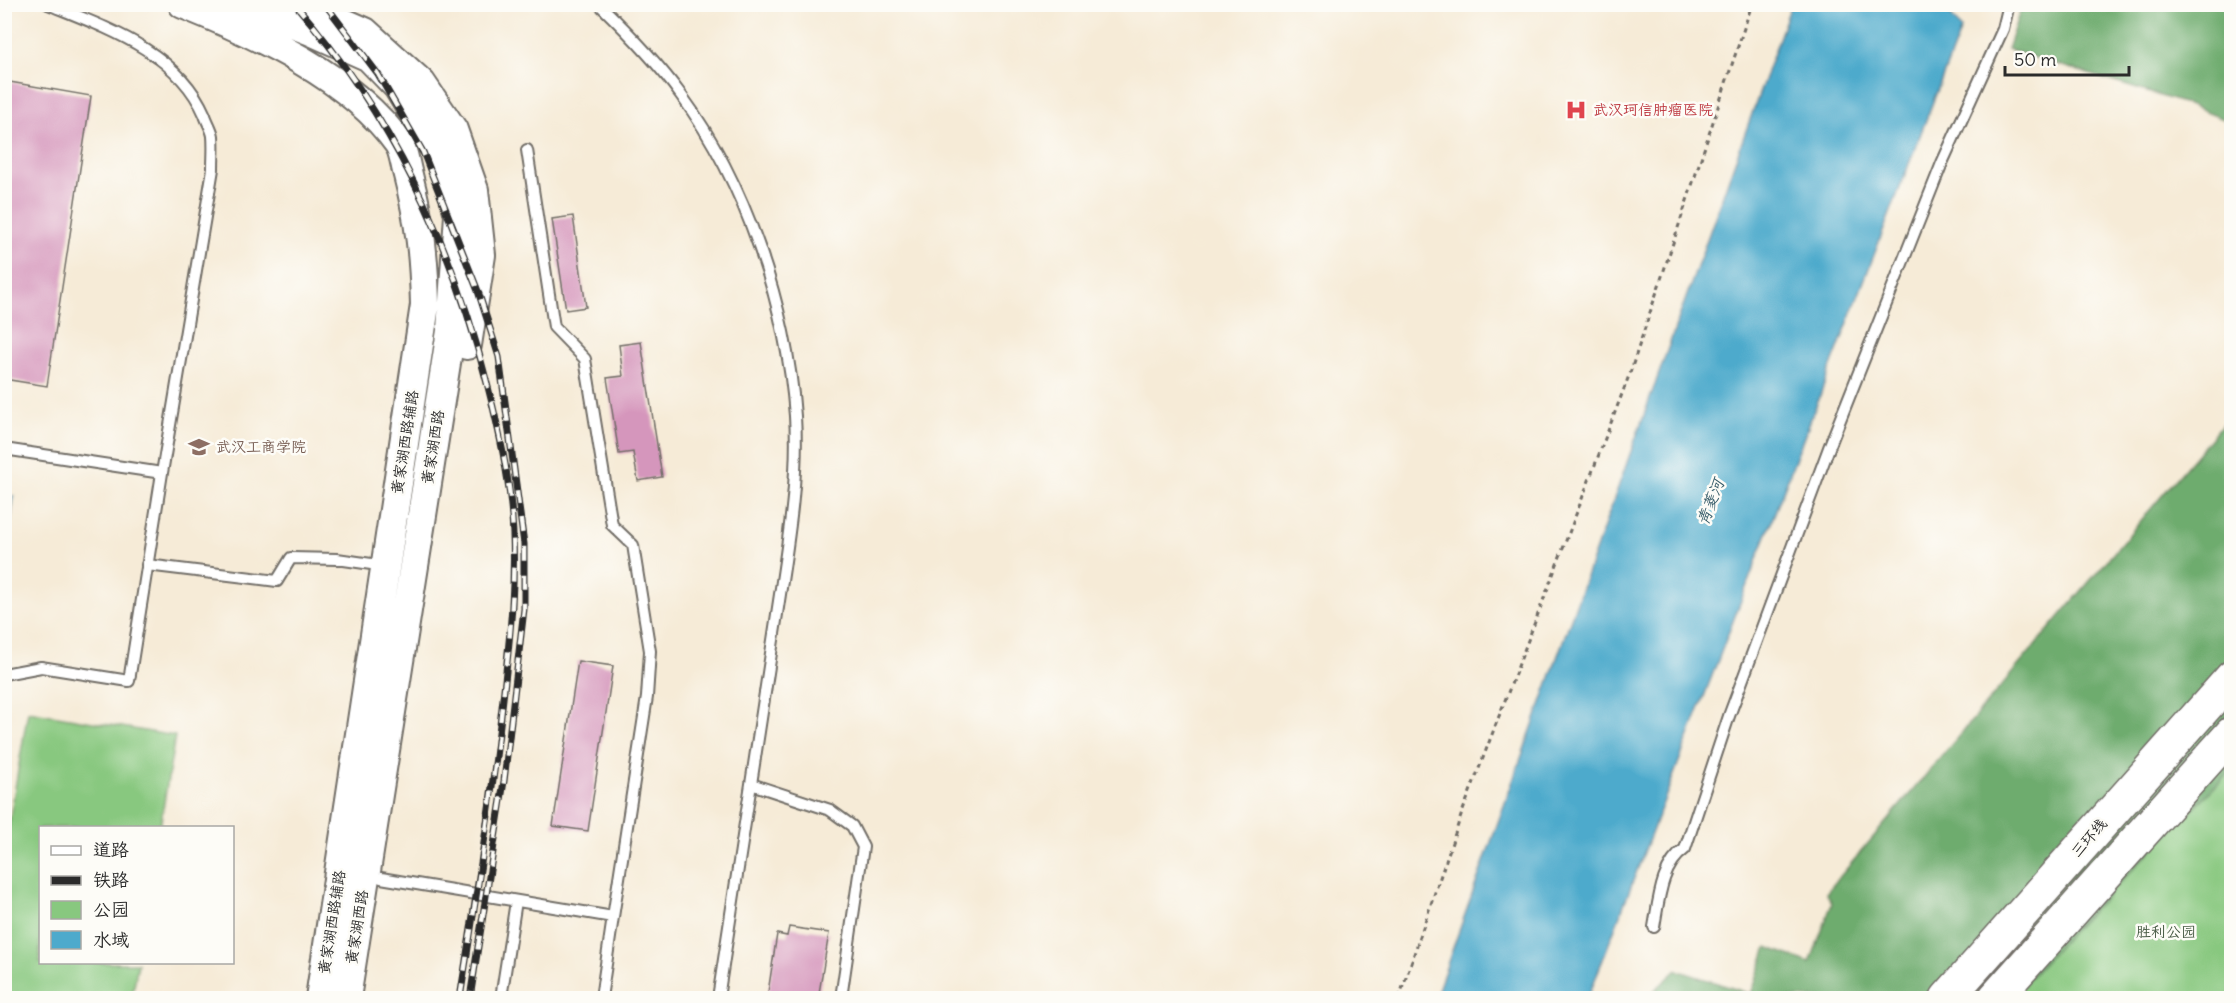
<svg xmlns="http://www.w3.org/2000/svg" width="2236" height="1003" viewBox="0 0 2236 1003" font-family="Delius,'LXGW WenKai TC',sans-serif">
	<rect width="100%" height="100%" fill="#fdfcf7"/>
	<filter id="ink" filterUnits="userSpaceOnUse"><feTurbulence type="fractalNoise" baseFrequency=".0167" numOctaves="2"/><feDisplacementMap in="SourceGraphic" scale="12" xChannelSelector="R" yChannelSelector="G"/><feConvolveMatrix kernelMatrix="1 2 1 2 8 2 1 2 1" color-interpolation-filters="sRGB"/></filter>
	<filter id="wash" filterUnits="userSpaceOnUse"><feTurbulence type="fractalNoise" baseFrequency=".008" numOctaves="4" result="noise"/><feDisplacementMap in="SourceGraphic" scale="24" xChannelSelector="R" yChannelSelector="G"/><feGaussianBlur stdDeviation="1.35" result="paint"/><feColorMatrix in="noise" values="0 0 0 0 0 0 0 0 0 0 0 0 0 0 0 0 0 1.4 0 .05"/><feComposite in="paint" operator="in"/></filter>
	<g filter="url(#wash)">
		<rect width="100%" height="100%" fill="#f6ebd7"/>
		<path fill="#88c87f" stroke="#5a7a55" stroke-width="1.5" d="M28,711L175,736L160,827L40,828V962L138,963L132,998H5V847Z
			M2231,770V998H2012L2071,932Z"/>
		<path fill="#6eac6e" stroke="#4c6c4c" stroke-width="1.5" d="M2022,5H2231V122L2183,103L2007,49Z
			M2231,414V770L2071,932L2012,998H1646L1677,970L1751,994L1767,947L1810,963L1832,903L1826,893Z"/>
		<path fill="#4eaacc" stroke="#3c6a7c" stroke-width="1.5" d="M1791,5H1950L1948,11L1961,29L1588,998H1435Z
			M5,496H14L5,564L4,496Z"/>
		<g id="blocks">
			<path fill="#d596bc" d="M4,81L91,96L47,386L4,379Z
				M573,216L586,307L566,310L552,219Z
				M641,342L662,477L638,481L633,452L619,454L607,378L623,376L619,345Z
				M578,661L613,666L588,831L553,826Z
				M789,927L829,933L818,999H767L777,934L787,936Z"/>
		</g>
	</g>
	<g filter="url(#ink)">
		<use href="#blocks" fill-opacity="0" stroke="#726e67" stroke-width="1.5"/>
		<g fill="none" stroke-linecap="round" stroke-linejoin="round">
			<defs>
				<path id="lane" d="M48,4C107,28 178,52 205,115C207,122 212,129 213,136C214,147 213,158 213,169L162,473
					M599,4C628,32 658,63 681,95C746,183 787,307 795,416C799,477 788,541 779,601C770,662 760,723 751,784L830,810L852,826L863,847L841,998
					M527,150L554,327L585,359L612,525L633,545L650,651L647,697L613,917
					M4,449L162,473L129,681L41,667L4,674
					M147,565L277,581L291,558L337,559L385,566
					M381,878L613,917L601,998
					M1654,927C1659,899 1661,866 1685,849L1729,716L1830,445L1942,163L2003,29L2009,4
					M501,998L516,901
					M718,998L751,784"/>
				<path id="secondary" d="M183,4C257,34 352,77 399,144C404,152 405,165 408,175C420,221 424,258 425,305L320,998
					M240,4L311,31L369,57L398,87L447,168L459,215L451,331L346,998
					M301,4L365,32L421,83L453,130L474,190L481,255L467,345"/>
				<path id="highway" d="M1947,998L2232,677
					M1995,998L2232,733"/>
			</defs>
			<use href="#lane" stroke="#726e67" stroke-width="14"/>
			<use href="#secondary" stroke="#726e67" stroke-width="32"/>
			<use href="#highway" stroke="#726e67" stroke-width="36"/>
			<path stroke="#726e67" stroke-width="3" stroke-dasharray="4.5 4.5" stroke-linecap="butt" d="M1399,998L1462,813L1630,373L1752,4"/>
			<use href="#lane" stroke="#fff" stroke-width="10"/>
			<use href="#secondary" stroke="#fff" stroke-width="28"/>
			<use href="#highway" stroke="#fff" stroke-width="33"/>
			<defs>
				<path id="rail" d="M295,4C392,116 452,243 488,387C498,426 507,466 511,506C518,575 509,647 501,716C490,811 475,905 460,998
					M325,4L378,74L423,152L478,291L499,357L524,544V609L504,781L470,998"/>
			</defs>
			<use href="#rail" stroke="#2b2b2b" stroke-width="7"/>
			<use href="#rail" stroke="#fdfcf7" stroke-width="4.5" stroke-dasharray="14" stroke-linecap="butt"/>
		</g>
	</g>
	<defs>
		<symbol id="hospital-bare" viewBox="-9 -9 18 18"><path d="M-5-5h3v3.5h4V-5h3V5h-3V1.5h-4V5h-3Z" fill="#e0444e" stroke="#fdfcf7" stroke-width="2.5" paint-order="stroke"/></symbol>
		<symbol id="university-bare" viewBox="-9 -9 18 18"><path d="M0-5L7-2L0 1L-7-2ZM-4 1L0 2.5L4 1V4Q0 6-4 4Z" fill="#8d6e63" stroke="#fdfcf7" stroke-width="2.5" paint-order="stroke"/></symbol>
	</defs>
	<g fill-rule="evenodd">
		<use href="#hospital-bare" x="1561" y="95" width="30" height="30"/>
		<use href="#university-bare" x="184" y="432" width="30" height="30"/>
	</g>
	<g text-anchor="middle" stroke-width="5" stroke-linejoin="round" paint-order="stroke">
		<g font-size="15" fill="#be3a42" stroke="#fdfcf7" text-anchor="start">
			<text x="1593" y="115">武汉珂信肿瘤医院</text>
		</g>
		<g font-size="15" fill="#2b2b2b" stroke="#fdfcf7">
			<text transform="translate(405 442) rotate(-81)" y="5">黄家湖西路辅路</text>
			<text transform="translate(433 447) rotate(-81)" y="5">黄家湖西路</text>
			<text transform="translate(2089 838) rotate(-49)" y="5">三环线</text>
			<text transform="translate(332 922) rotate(-81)" y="5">黄家湖西路辅路</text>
			<text transform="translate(357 927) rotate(-81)" y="5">黄家湖西路</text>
		</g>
		<g font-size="15" fill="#785e54" stroke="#fdfcf7" text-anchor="start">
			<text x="216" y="452">武汉工商学院</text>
		</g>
		<g font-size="15" fill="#475a44" stroke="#fdfcf7">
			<text x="2166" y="937">胜利公园</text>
		</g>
		<g font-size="16" font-style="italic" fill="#395e6b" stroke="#fdfcf7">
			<text transform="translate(1710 502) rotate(-69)" y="6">青菱河</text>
		</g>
	</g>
	<rect width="2236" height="1003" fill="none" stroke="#fdfcf7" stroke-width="24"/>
	<rect x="39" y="826" width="195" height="138" fill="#fdfcf7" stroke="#a9a8a5" stroke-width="1.5"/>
	<rect x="51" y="846" width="30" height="9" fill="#ffffff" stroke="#a9a8a5" stroke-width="1.5"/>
	<text x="93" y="856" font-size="18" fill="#2b2b2b">道路</text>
	<rect x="51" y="876" width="30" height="9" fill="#2b2b2b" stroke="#a9a8a5" stroke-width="1.5"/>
	<text x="93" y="886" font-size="18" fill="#2b2b2b">铁路</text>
	<rect x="51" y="901" width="30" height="18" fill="#88c87f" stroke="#a9a8a5" stroke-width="1.5"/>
	<text x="93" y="916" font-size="18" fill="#2b2b2b">公园</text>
	<rect x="51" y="931" width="30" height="18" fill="#4eaacc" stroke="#a9a8a5" stroke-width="1.5"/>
	<text x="93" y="946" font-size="18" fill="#2b2b2b">水域</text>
	<path d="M2005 66v9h124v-9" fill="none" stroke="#2b2b2b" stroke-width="3"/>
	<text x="2014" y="66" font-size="18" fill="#2b2b2b" stroke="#fdfcf7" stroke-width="4.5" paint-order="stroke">50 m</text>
</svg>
